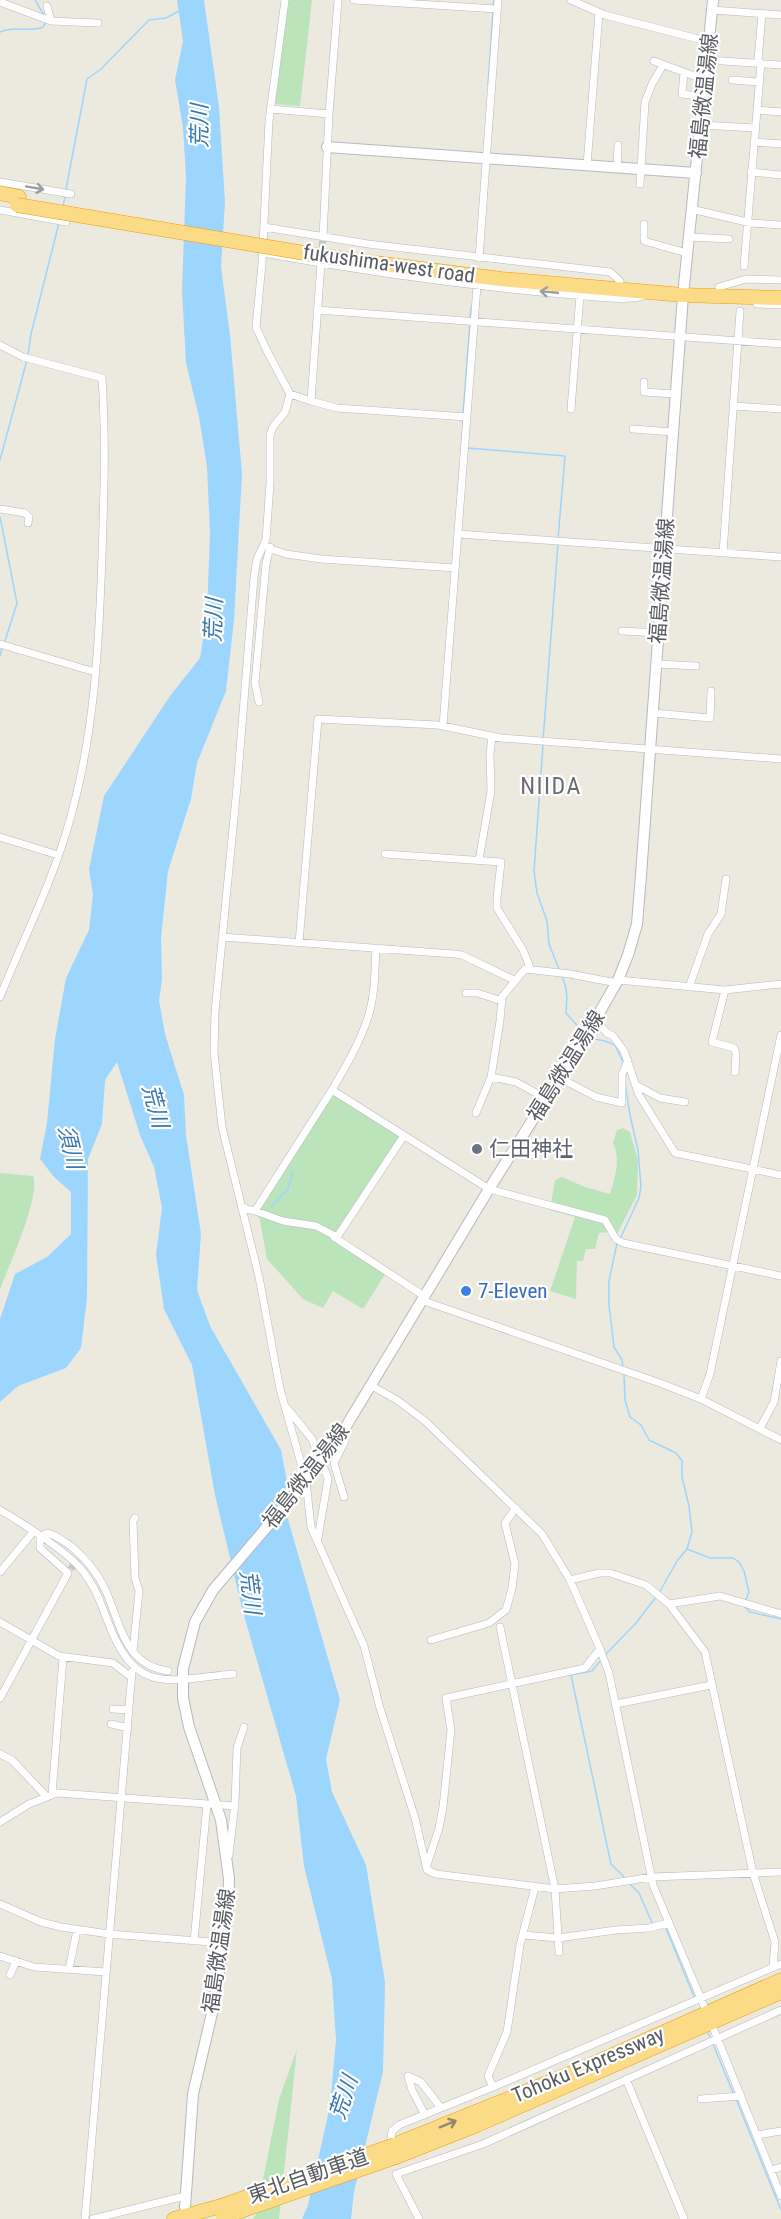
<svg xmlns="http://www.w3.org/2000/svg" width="781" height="2219" viewBox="0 0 781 2219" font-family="'Roboto Condensed','Noto Sans JP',sans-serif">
	<rect width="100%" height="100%" fill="#ece9df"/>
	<path fill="#bce4bb" d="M289,0H312L300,106L275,104Z
		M333,1092L401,1137L336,1235L315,1224L284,1220L258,1210Z
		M623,1128L630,1132L638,1161L637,1195L616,1236L608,1232L599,1233L595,1249H586L583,1261H577L576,1299L550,1291L575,1217L550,1210L555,1180L562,1177L585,1187L610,1194C615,1176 621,1160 613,1143L617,1130Z
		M0,1173L33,1176C41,1195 9,1266 0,1289Z
		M261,1215L315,1228L385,1274L364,1308H361L333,1291L323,1308L303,1299L267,1259L259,1216Z
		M297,2049L279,2219H252L256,2215L279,2099Z"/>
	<path fill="#9cd6ff" d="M177,0H204L219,107L225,202L221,267L230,335L242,474L234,620L226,691L197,763L191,799L168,871L161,938L162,979L159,1001L165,1034L184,1095L186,1135L201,1234L197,1290L210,1326L281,1450L286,1476L287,1516L340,1700L326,1759L332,1792L366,1865L385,1982L383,2072L354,2192L351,2219H302L308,2205L330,2106L336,2040L332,1979L304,1866L296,1796L243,1612L215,1495L192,1365L164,1309L156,1255L162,1208L154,1167L140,1135L117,1062L105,1080L102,1124L88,1159L87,1298L81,1348L66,1368L18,1386L0,1402V1319L15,1274L47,1257L71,1234V1192L54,1177L40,1159L47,1123L55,1039L66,978L89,930L93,895L89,869L104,796L170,696L200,658L207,614L210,533L207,467L199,417L186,363L182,291L186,177L183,128L175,80L183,41Z"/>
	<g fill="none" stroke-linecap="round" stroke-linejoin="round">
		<path stroke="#9cd6ff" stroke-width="1.5" d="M35,0L44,15
			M493,7L494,0
			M0,32C14,25 29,33 43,27L46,22
			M488,85L493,12
			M66,189L87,79L101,69L149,20L166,18L179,11
			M63,206L65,197
			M470,318L471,308
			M28,355L31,334L59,223
			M463,414L470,323
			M462,444L463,419
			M468,448L565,456L558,539
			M0,460L27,360
			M0,517L17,603L5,641
			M0,656L2,649
			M543,740L558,544
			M543,745L534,871L537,893L547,921L549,944L559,969
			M562,977C568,988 567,1001 566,1013L582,1031
			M589,1038L605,1041L615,1045L623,1062
			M271,1207L288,1189L293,1171
			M620,1239L639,1198L641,1187L638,1150L630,1115L625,1082
			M617,1243L609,1281V1305L614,1347L622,1360L623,1367
			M624,1374L625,1400L630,1417L641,1425L649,1440L676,1453L682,1461V1477L689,1506L692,1532L687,1549L677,1561L659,1593
			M687,1549L710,1558H733L739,1562L744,1571L749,1592L745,1602
			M744,1606L750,1612L781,1619
			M606,1654L636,1623L656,1597
			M601,1660L592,1671L571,1675L611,1864L626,1879
			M629,1883L639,1893L653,1925
			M665,1926L695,1999
			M708,2033L711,2039
			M713,2044L734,2095
			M736,2099L781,2210"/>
		<path stroke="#c7c6c0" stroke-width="7" stroke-dasharray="7 3.5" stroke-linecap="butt" d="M321,258L323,237
			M71,1569L77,1559"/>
		<defs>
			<path id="street" d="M285,0L269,121L262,264L256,327L267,351L290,394L285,412L273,427L270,435V483L266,540L257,559L254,577L237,787L215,1012L214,1052L222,1127L259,1277L280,1389L306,1481L311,1527L364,1646L380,1708L415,1818L427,1870L436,1874L555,1889L595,1886L652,1877L781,1872
				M354,0L497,9
				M571,0L605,15L710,42
				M0,2L51,21L98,23
				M47,6L51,21
				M712,10L781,15
				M708,60L781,65
				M654,61L705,80
				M684,73L682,94L704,97
				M732,80L759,82
				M271,109L329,114L323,237
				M757,110L781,112
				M329,114L338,0
				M701,125L755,128
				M754,142L781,144
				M587,165L599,13
				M617,167L618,145
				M751,172L781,175
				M0,182L71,194
				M640,184L645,102L652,84L663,65
				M691,209L751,223L781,225
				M0,210L66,222
				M644,224V241L687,253
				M264,227L368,244L610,272L620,281
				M689,237L729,239
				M263,253C362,271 461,285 562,294C582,295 626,302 643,296
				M479,258L498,0
				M744,266L761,63L758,60L762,14
				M719,287L746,279L781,280
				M757,304L781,305
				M317,310L781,344
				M0,345L23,357L102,378C106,437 104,496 102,555C99,648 94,743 66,833C49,889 22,942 0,997
				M644,382V392L675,394
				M290,394L311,401L321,263
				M311,401L337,408L467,417
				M734,406L781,409
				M571,409L580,295
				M633,429L673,432
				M0,509L25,513L29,517L28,523
				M458,534L781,557
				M271,549L286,554L321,559L455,568
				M723,553L740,311
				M622,631L659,633
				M0,644L95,672
				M657,664L696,666
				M259,702L255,683L266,564L270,547
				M653,713L710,718L711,691
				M443,726L477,286
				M0,837L58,855
				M385,854L501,862L497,898V908L523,950L531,970
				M479,860L491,791L490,754L492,736
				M222,937L454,954L462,955L514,980
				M299,943L318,719L438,725L501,738L781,759
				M618,980L725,990L781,984
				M689,987L708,934L721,914L726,879
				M725,990L712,1042L734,1048L736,1053L735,1072
				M466,993H477L502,1001
				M595,1019L607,1033L613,1036L624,1051L639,1095L675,1153L781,1175
				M491,1077L516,1082L547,1099
				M560,1078L596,1097L622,1103V1075L628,1060
				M636,1085L660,1098L685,1102
				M332,1090C346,1066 361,1041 369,1014C375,993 375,970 376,948
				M476,1113L491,1077L500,1021L502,997L525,969L570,974L617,983
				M243,1208L255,1211L332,1090L489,1189L605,1220L616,1239L623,1243L781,1276
				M255,1211L283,1221L316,1226L337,1237L403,1137
				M334,1237L424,1296
				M421,1300L660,1383L701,1399L781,1440
				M372,1386L397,1400L425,1421L542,1534L570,1580L600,1649L609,1673L653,1885L704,2006
				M701,1399L710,1374L781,1035
				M287,1408L312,1439L317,1453
				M760,1428L774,1402L781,1361
				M343,1432L345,1441L334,1463L344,1497
				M0,1510C21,1522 66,1551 81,1569C94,1584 101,1603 108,1622C136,1696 167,1680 233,1674
				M318,1538L328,1479L324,1468
				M0,1572L33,1532
				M570,1580L599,1573H610L646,1585L669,1604L705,1652L753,1873L775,1942L773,1967
				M669,1604L720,1596L781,1614
				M0,1622L59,1656L113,1663L131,1677
				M500,1627L555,1889L559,1952
				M431,1640L489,1623L506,1610L512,1588L515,1564L505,1523L516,1508
				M133,1652L139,1591L135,1578L133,1521L135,1518
				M0,1698L68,1573L40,1548V1537L47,1533C56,1535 63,1541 71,1546C85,1558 97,1572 105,1589C121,1624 124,1665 168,1671
				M616,1704L711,1685
				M113,1709L129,1710
				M111,1724L128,1728
				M0,1754L12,1760L46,1796
				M52,1794L63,1658
				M0,1822L29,1804L57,1793L235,1806
				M229,1855L235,1803L237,1748L244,1727
				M427,1865L439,1828L443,1807L451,1730L446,1698L585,1668L600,1649
				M0,1904L41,1922L61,1927L109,1934L224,1943
				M523,1935L558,1938L616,1930L649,1928L668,1923
				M194,1941L207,1804
				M0,1956L34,1967L106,1972
				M69,1969L77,1930
				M10,1975L16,1961
				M714,2030L781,2196
				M408,2076L421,2082L441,2108
				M408,2076L412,2090L425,2115
				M626,2079L684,2219
				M493,2087L781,1964
				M701,2099L741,2096
				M757,2135L781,2131
				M390,2148L392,2131L399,2125L493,2087L488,2076L507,2032L520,1945L535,1887
				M771,2170L781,2167
				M85,2219L132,1672
				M93,2219L185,2196
				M419,2219L396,2174L483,2144L781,2010"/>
			<path id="secondary" d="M327,147L696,173
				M185,2207L193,2094L212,2013L222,1954L228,1912L229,1879L221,1820L189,1727L183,1698V1669L195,1622L213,1590L306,1481L339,1438L489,1189L590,1029L618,980L628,955L637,924L641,875L683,295L713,0"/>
			<path id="highway" d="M0,193L19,197
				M383,264L501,279L683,295L781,298
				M394,2145L579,2070L781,1980
				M396,2157L477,2125L781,1992
				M174,2219L221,2206"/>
		</defs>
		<use href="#street" stroke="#b5b8bd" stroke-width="8"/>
		<use href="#secondary" stroke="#b5b9bf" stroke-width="12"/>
		<use href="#highway" stroke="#ea9c01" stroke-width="15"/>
		<use href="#street" stroke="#fff" stroke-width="7"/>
		<use href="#secondary" stroke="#fff" stroke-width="10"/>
		<use href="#highway" stroke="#fcdb86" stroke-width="14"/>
		<defs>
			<path id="highway-bridge" d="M17,205L316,255L383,264
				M221,2206L394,2145
				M223,2217L396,2157"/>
		</defs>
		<use href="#highway-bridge" stroke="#ea9c01" stroke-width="15" stroke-linecap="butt"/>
		<use href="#highway-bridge" stroke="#fcdb86" stroke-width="14"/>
	</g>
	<defs><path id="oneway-shaft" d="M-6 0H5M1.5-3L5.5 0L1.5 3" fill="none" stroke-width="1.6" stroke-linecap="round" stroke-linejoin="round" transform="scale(1.5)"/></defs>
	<g stroke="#9b9da0">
		<use href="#oneway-shaft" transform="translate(35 188) rotate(10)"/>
		<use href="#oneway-shaft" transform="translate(549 292) rotate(-175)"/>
	</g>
	<use stroke="#91886e" href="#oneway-shaft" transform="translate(448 2124) rotate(-22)"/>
	<circle fill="#6b7280" stroke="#fff" stroke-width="2" cx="477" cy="1149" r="6"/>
	<circle fill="#3f7fe0" stroke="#fff" stroke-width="2" cx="466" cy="1291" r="6"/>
	<g text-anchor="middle" stroke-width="4.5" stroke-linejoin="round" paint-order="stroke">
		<g font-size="21" fill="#585c61" stroke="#fff">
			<text transform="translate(704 96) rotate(-84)" y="7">福島微温湯線</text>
			<text transform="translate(389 264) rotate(8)" y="7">fukushima-west road</text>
			<text transform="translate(662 581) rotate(-86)" y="7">福島微温湯線</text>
			<text transform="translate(566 1066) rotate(-58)" y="7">福島微温湯線</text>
			<text transform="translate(306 1476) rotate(-52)" y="7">福島微温湯線</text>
			<text transform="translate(219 1951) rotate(-82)" y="7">福島微温湯線</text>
			<text transform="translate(588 2065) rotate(-23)" y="7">Tohoku Expressway</text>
			<text transform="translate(308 2176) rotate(-19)" y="7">東北自動車道</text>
		</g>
		<g font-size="21" fill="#5b616d" stroke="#fff" text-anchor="start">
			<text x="489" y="1156">仁田神社</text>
		</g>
		<g font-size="21" fill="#366cbe" stroke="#fff" text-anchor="start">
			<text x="478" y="1298">7-Eleven</text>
		</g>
		<g font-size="22" font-style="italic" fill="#3b77af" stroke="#fff">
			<text transform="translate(199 126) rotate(-90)" y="8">荒川</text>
			<text transform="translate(213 620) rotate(-88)" y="8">荒川</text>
			<text transform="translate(156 1106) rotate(75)" y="8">荒川</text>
			<text transform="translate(71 1147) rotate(76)" y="8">須川</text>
			<text transform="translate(251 1592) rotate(83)" y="8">荒川</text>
			<text transform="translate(343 2097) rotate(-71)" y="8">荒川</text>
		</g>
		<g font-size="24" letter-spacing="1.5" fill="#696e73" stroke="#fff">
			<text x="551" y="794">NIIDA</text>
		</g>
	</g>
</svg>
